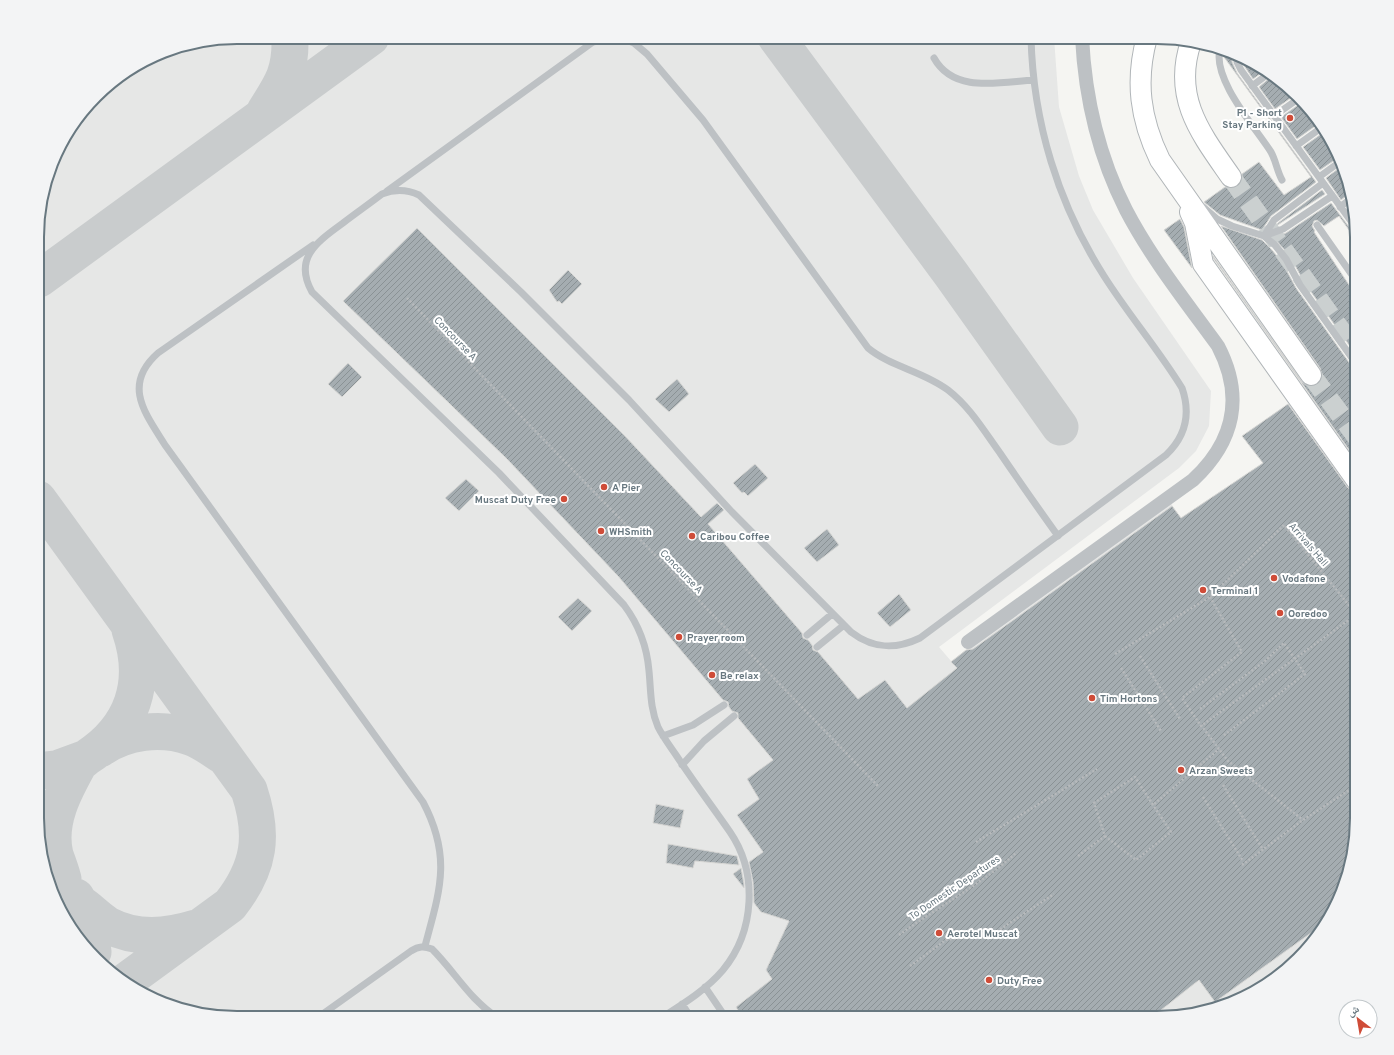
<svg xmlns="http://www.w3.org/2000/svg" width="1394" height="1055" viewBox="0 0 1394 1055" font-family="Overpass,'Noto Naskh Arabic',sans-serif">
	<defs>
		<pattern id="building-hatch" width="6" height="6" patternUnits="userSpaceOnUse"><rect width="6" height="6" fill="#a5adb1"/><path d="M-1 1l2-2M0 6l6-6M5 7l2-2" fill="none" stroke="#8a9295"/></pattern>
	</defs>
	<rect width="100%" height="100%" fill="#f5f5f2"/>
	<path fill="#e6e7e6" d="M237,37H1054L1059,107L1079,176L1093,210L1133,278L1211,391L1209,426L1196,451L1179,468L939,647L951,661L1170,502L1181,518L1263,463L1342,894L1307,950L1245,997L1196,1014L1157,1018H225L161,1003L105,968L58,906L37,831L39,211L64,137L105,87L173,48Z"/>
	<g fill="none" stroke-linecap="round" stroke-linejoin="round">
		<path stroke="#c9cccd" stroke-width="37" d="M776,37L951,274L1060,427
			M265,111C283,83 291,71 290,37
			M39,279L371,37
			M38,499L249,790C264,835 260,867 230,905L126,981
			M100,749C126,731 161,727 190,737C202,741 212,749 223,756
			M86,758C133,728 148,682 130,630
			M38,771L56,769L86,758L81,762
			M63,879C61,871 58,863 55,855C47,822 64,791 79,764
			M76,897C87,913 91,933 93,952
			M81,904C90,910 98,919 108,925C136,940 167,937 196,928"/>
	</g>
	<path fill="url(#building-hatch)" stroke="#d7d7d5" d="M1225,50L1232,52V62L1237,73L1316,182L1271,216L1262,230L1220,215L1204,202L1225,187L1232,188L1238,186L1242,181V174L1259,162L1284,195L1311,177L1224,57Z
		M1242,58L1264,71L1253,79L1245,67Z
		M1272,76L1289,87L1295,95L1275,109L1259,87Z
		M1301,103L1318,124L1297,139L1281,117Z
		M1324,132L1336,149L1339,157L1320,170L1303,147Z
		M1342,166L1351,192L1341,200L1326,178Z
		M1322,190L1325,194L1276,226L1278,223Z
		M1331,203L1352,231L1357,233V241L1339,216L1324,226L1317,220L1314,221L1312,226L1315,231L1314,232L1357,297V356L1304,282L1290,256L1274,238L1286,233Z
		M1180,219L1184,227L1192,268L1164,230Z
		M1221,226L1262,240L1271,249L1282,262L1296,288L1353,368L1357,370V461L1214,259L1213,256L1302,382L1306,385L1312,386L1318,384L1322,374L1320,368Z
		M417,228L624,435L701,517L717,503L724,510L708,524L802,633L803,638L808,640L812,645L813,650L818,652L858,699L885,680L907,708L957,668L951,662L966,650L973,649L1172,506L1181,518L1263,463L1242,436L1288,404L1348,488L1357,492V831L1342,894L1322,925L1215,1002L1199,980L1151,1018H743L736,1007L772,979L766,970L789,921L761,912L754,903L753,882L749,862L763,852L737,815L759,799L747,779L773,760L738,718V713L732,711L729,707L728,702L723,700L618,576L506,458L343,301Z
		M568,270L582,284L562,304L559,301L557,302L549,290Z
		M348,363L362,377L342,397L328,384Z
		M677,379L689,394L669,412L655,399Z
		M755,464L768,478L748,496L744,492L742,493L733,483Z
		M466,479L479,491L459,511L445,498Z
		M827,529L839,545L817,562L804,548Z
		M899,594L911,610L890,627L877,613Z
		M578,598L592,611L572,631L558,617Z
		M656,804L684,810L680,828L653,823Z
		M668,844L737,856L739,865L695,861L693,868L666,863Z
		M741,868L744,884V888L733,874Z"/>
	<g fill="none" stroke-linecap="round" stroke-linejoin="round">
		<path stroke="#cbd0d0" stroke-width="20" stroke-dasharray="20 10" stroke-linecap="butt" d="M1231,177L1357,353
			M1311,375L1357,437"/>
		<defs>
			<path id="secondary" d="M1147,37C1135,81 1140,119 1160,160L1311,375
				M1191,42C1172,98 1201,134 1231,177
				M1190,212L1195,223L1203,264L1357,481"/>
		</defs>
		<use href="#secondary" stroke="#b0b5b8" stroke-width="22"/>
		<path stroke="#b7babc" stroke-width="2.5" stroke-dasharray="2 2" stroke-linecap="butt" d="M407,298L878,786
			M1210,597L1242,652L1182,698L1201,726L1357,614
			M1115,654L1210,597L1284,525L1356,614
			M1140,656L1180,719
			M1121,668L1161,731
			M1200,709L1265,661L1284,643L1305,674L1223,736
			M1201,725L1228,761L1303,820
			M1223,785L1262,848
			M1203,797L1243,861
			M1105,836L1136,860L1171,832L1153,805
			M976,842L1097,769
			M1078,856L1105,836L1094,803L1135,777L1153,805L1219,749
			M1242,865L1303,820L1357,785
			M899,935C938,907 982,884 1017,852
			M910,966L946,940L996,932L1054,894
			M1017,1017L1018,1018"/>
		<path stroke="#bdc1c4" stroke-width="7" d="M1220,49C1212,79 1255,127 1271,152C1276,161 1277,171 1282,180
			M1237,54V62L1241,70L1356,228
			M934,58C954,94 1000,82 1034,80
			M1252,86L1268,74
			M1274,116L1298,99
			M1296,146L1321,128
			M1319,177L1341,161
			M387,191L593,42L609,38L626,40L634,43L647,54L703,120L868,348C891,367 923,371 948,390C970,407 984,431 1000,453C1019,481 1038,508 1058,536
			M1203,207L1217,219L1232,226L1264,236L1275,245L1286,259L1300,285L1357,365
			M1340,207L1353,197
			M1317,225L1357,282
			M1264,236L1274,220L1323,183
			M1264,236L1283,229L1332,196
			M313,245L158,353C122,385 145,413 165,445L423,802C452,857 440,890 425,946
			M807,635L832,614
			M817,647L844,625
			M663,736L693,725L724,705
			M682,765L704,741L734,716
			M705,987L726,1018
			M682,1004L691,1018
			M317,1018L411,951C419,946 424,946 432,949C455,972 470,1000 498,1018
			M661,1018C683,1004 706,990 723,970C755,931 758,873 730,832C712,806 693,781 676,755C670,746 663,737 658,727C650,708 651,691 649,671C647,646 639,625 624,605L499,473L312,292C293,258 317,242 343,223C356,213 369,204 382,194C395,189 406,189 419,195L521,292L629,400L732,512L851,632C873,649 895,650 920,638L1166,455C1186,436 1191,414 1182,388C1158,349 1128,314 1104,276C1058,204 1033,122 1031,37"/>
		<path stroke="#bdc1c4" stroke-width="14" d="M968,642L1193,480C1235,441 1244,396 1218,346C1186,302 1151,258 1126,210C1098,155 1085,98 1082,37"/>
		<use href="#secondary" stroke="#fff" stroke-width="20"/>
	</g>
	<g fill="#cf4c38" stroke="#fff" stroke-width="1.5">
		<circle cx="1290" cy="118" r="4"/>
		<circle cx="604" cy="487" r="4"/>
		<circle cx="564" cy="499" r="4"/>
		<circle cx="601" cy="531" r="4"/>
		<circle cx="692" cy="536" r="4"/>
		<circle cx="1274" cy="578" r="4"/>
		<circle cx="1203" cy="590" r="4"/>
		<circle cx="1280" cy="613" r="4"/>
		<circle cx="679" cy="637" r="4"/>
		<circle cx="712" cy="675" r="4"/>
		<circle cx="1092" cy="698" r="4"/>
		<circle cx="1181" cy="770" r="4"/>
		<circle cx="939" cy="933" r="4"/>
		<circle cx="989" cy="980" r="4"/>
	</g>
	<g text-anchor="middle" stroke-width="4" stroke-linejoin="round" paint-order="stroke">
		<g font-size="10" font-weight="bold" fill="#687880" stroke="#fff" text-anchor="start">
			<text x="1282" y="116" text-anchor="end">P1 - Short<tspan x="1282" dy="12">Stay Parking</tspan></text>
			<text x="612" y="491">A Pier</text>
			<text x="556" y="503" text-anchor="end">Muscat Duty Free</text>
			<text x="609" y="535">WHSmith</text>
			<text x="700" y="540">Caribou Coffee</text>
			<text x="1282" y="582">Vodafone</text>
			<text x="1211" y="594">Terminal 1</text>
			<text x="1288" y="617">Ooredoo</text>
			<text x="687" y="641">Prayer room</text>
			<text x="720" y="679">Be relax</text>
			<text x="1100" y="702">Tim Hortons</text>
			<text x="1189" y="774">Arzan Sweets</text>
			<text x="947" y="937">Aerotel Muscat</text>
			<text x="997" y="984">Duty Free</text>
		</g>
		<g font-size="10" fill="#687880" stroke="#fff">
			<text transform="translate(456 338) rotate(46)" y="4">Concourse A</text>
			<text transform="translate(1309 544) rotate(49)" y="4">Arrivals Hall</text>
			<text transform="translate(682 571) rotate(46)" y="4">Concourse A</text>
			<text transform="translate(954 887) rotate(-34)" y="4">To Domestic Departures</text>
		</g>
	</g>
	<path d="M0 0H1394V1055H0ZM237 44H1157A193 193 0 0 1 1350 237V818A193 193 0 0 1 1157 1011H237A193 193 0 0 1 44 818V237A193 193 0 0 1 237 44Z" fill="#f3f4f5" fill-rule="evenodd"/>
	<path fill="none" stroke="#687880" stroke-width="2" d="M237 44H1157A193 193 0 0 1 1350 237V818A193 193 0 0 1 1157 1011H237A193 193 0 0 1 44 818V237A193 193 0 0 1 237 44Z"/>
	<g transform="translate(1358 1019) rotate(329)"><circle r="19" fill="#ffffff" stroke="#c3c9cc"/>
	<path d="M0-3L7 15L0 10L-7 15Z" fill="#cf4c38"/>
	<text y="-6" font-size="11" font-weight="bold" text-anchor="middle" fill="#687880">ش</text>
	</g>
</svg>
